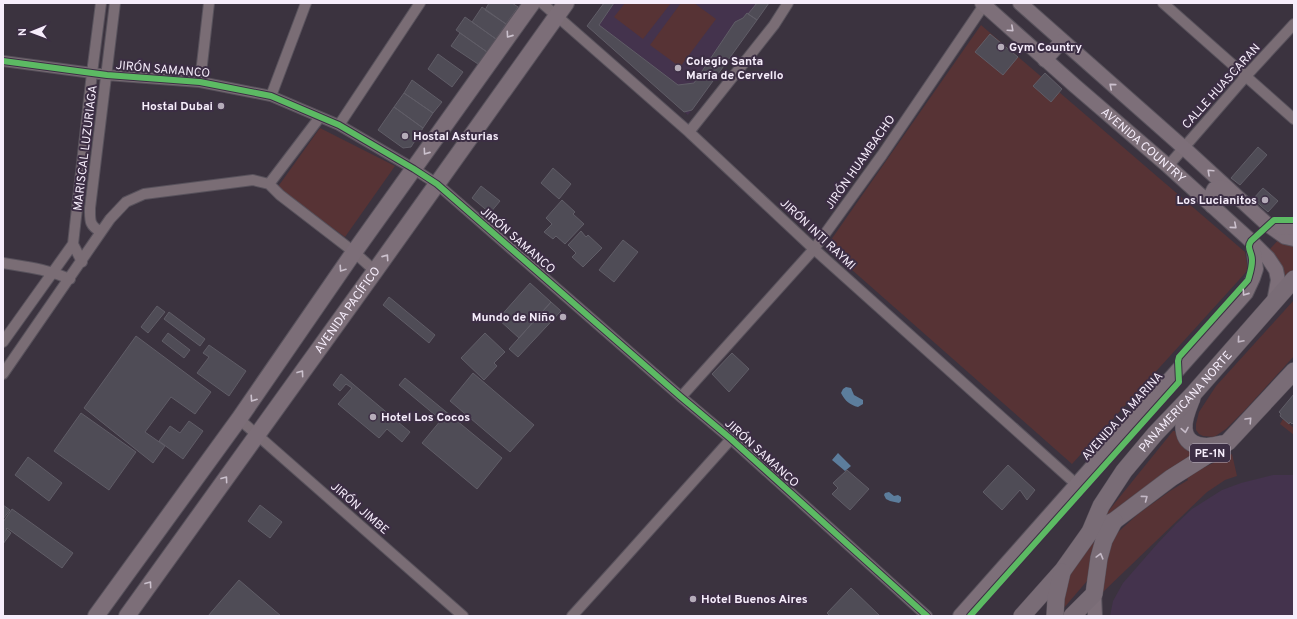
<svg xmlns="http://www.w3.org/2000/svg" width="1297" height="619" viewBox="0 0 1297 619" font-family="Overpass,sans-serif">
	<rect width="100%" height="100%" fill="#3b333f"/>
	<path fill="#44334d" d="M604,3H769L688,115L587,26Z
		M1273,475H1294V616H1110L1113,601L1123,583L1158,543L1176,524L1192,509L1222,490L1241,483Z"/>
	<path fill="#573335" d="M625,3H671L643,39L614,17Z
		M681,3H694L716,19L680,67L650,45Z
		M981,25L1245,252L1248,270L1072,464L826,247Z
		M320,128L395,166L345,237L277,188Z
		M1280,238L1294,246V274L1286,280L1282,266L1270,249Z
		M1294,300V356L1244,411L1226,429L1214,437L1203,436L1199,434L1196,430V424L1199,412L1216,386Z
		M1283,419L1294,428V435L1280,424Z
		M1173,431H1175C1179,443 1184,450 1195,455L1102,519Z
		M1232,454L1237,476L1225,480L1207,492L1103,592V570L1115,535L1138,514L1170,491L1188,480L1186,476Z
		M1096,540L1087,581L1063,609H1062L1070,567Z"/>
	<path fill="#5c7d9c" d="M846,387L851,388L854,395L863,400V404L858,407C850,405 845,401 841,393L843,389Z
		M838,453L851,466L845,471L832,460Z
		M889,492L894,496L898,495L901,497V501L899,503L890,501L886,499L884,495L885,493Z"/>
	<path fill="#4f4c56" stroke="#605d67" d="M489,3H512L518,7L506,24L485,10Z
		M604,3H614L599,25L678,85L694,83L735,22L743,18L747,13L757,20L692,110L684,112L587,26Z
		M757,3H769L757,20L748,14Z
		M482,7L506,24L496,39L472,22Z
		M465,17L496,39L487,52L456,30Z
		M460,33L487,52L478,64L451,46Z
		M990,34L1018,57L1003,75L975,52Z
		M438,54L463,72L452,87L428,69Z
		M1045,73L1062,89L1051,102L1033,86Z
		M412,80L442,102L433,113L404,93Z
		M404,93L433,113L423,128L394,107Z
		M394,107L423,128L411,147L403,148L378,130Z
		M1258,147L1267,155L1240,185L1231,178Z
		M553,168L571,184L559,199L541,183Z
		M481,186L500,201L490,213L472,198Z
		M1263,188L1278,201L1268,212L1253,199Z
		M562,200L575,212L573,214L584,224L565,244L556,236L553,239L544,232L552,224L546,218Z
		M581,231L586,237L588,235L602,248L583,267L572,257L576,253L568,245Z
		M623,240L638,252L614,282L599,270Z
		M530,283L551,302L519,338L498,319Z
		M389,297L435,335L429,343L383,305Z
		M551,302L561,311L518,357L509,349Z
		M157,306L165,312L148,333L141,327Z
		M169,312L205,339L200,346L164,319Z
		M168,333L190,350L184,358L162,341Z
		M485,333L505,352L494,363L497,366L484,380L461,358Z
		M136,336L211,392L195,414L171,397L145,432L165,446L153,463L84,408Z
		M209,345L246,371L229,396L197,373L209,357L203,353Z
		M732,353L749,369L729,392L712,374Z
		M473,373L534,425L510,452L450,401Z
		M341,374L410,432L402,442L387,429L379,438L338,404L352,388L346,384L340,391L333,385Z
		M405,378L502,458L477,489L422,443L441,420L399,385Z
		M1294,394V422L1292,424L1290,422L1289,424L1280,416L1281,414L1279,412Z
		M81,413L136,452L109,490L54,451Z
		M189,421L203,431L183,459L159,441L170,426L180,433Z
		M28,457L62,483L49,501L15,475Z
		M1008,465L1035,490L1027,500L1020,490L1002,510L983,492Z
		M847,470L869,489L850,510L832,494L838,488L833,483Z
		M3,505L10,510L3,519Z
		M260,505L282,522L270,538L248,521Z
		M12,509L73,553L62,568L7,528L6,529L11,533L3,544V522Z
		M239,580L281,616H208Z
		M851,588L880,616H830L827,613Z"/>
	<g fill="none" stroke-linecap="round" stroke-linejoin="round">
		<defs>
			<path id="minor" d="M542,3L689,132L814,249L1076,484
				M1163,3L1294,119
				M3,61L107,75L200,82L271,96L339,125L414,169L437,184L681,397L731,439L927,616
				M200,82L209,3
				M271,96L306,3
				M339,125L420,3
				M689,132L774,25L788,3
				M1168,166L1246,76L1294,24
				M269,184L320,117
				M101,232L110,219L126,202L144,194L253,180L269,184L280,195L354,252L375,271
				M82,262L73,244L92,73L101,3
				M3,263C27,267 47,269 70,279
				M3,342L73,244
				M3,374L101,232C89,225 90,221 90,208L115,3
				M681,397L814,249L882,155L984,5
				M239,419L463,616
				M572,616L620,563L731,439"/>
			<g id="secondary">
				<path id="s1" d="M982,3L1074,85L1168,166L1251,241L1268,258L1276,270L1278,280L1274,302"/>
				<path d="M1020,3L1184,148L1268,225L1285,237L1294,239"/>
				<path d="M1045,60L1062,41"/>
				<path d="M1212,206L1210,197L1214,189L1220,187L1229,190"/>
				<path d="M1271,226L1286,228L1294,227"/>
				<path d="M1094,594L1095,616"/>
				<path d="M960,616L1246,293L1253,278L1256,269L1253,243"/>
			</g>
			<g id="primary">
				<path d="M96,616L239,419L352,255L532,3"/>
				<path id="s2" d="M127,616L375,271L566,3"/>
			</g>
			<g id="trunk">
				<path d="M1192,398C1188,408 1183,419 1184,429C1186,449 1208,448 1222,444"/>
				<path d="M1090,532L1114,521L1171,478L1228,442L1294,371"/>
				<path id="s3" d="M1022,616L1063,570L1090,532L1101,506L1124,471L1155,434L1194,393L1294,279"/>
				<path d="M1055,616L1056,598L1062,572"/>
				<path d="M1072,616L1094,594L1099,558L1104,540L1114,521"/>
			</g>
		</defs>
		<use href="#minor" stroke="#58525c" stroke-width="12"/>
		<use href="#secondary" stroke="#58525c" stroke-width="16"/>
		<use href="#primary" stroke="#58525c" stroke-width="18"/>
		<use href="#trunk" stroke="#58525c" stroke-width="18"/>
		<use href="#minor" stroke="#7a6d75" stroke-width="10"/>
		<use href="#secondary" stroke="#7d6f79" stroke-width="14"/>
		<use href="#primary" stroke="#7c6e78" stroke-width="16"/>
		<use href="#trunk" stroke="#796c76" stroke-width="17"/>
		<defs>
			<path id="cycleway" d="M3,61L107,75L200,82L271,96L339,125L414,169L437,184L681,397L731,439L927,616
				M970,616L1179,382L1178,361L1179,357L1248,280C1250,273 1252,268 1252,260C1252,252 1246,248 1251,241L1274,220H1294"/>
		</defs>
		<use href="#cycleway" stroke="#3c2e44" stroke-width="8"/>
		<use href="#cycleway" stroke="#5cba63" stroke-width="6"/>
	</g>
	<defs><path id="oneway-chevron" d="M-2-3.5L2.5 0L-2 3.5" fill="none" stroke-width="1.6" stroke-linecap="round" stroke-linejoin="round"/></defs>
	<g stroke="#ccc1ce">
		<use href="#oneway-chevron" transform="translate(1011 29) rotate(42)"/>
		<use href="#oneway-chevron" transform="translate(1112 86) rotate(-139)"/>
		<use href="#oneway-chevron" transform="translate(1210 172) rotate(-137)"/>
		<use href="#oneway-chevron" transform="translate(1234 226) rotate(41)"/>
		<use href="#oneway-chevron" transform="translate(1245 293) rotate(125)"/>
	</g>
	<g stroke="#cbc1cd">
		<use href="#oneway-chevron" transform="translate(509 35) rotate(125)"/>
		<use href="#oneway-chevron" transform="translate(426 152) rotate(125)"/>
		<use href="#oneway-chevron" transform="translate(386 257) rotate(-55)"/>
		<use href="#oneway-chevron" transform="translate(342 269) rotate(124)"/>
		<use href="#oneway-chevron" transform="translate(301 373) rotate(-54)"/>
		<use href="#oneway-chevron" transform="translate(253 399) rotate(124)"/>
		<use href="#oneway-chevron" transform="translate(225 479) rotate(-54)"/>
		<use href="#oneway-chevron" transform="translate(149 584) rotate(-54)"/>
	</g>
	<g stroke="#c4b9c6">
		<use href="#oneway-chevron" transform="translate(1240 340) rotate(131)"/>
		<use href="#oneway-chevron" transform="translate(1249 420) rotate(-47)"/>
		<use href="#oneway-chevron" transform="translate(1185 430) rotate(80)"/>
		<use href="#oneway-chevron" transform="translate(1145 498) rotate(-37)"/>
		<use href="#oneway-chevron" transform="translate(1100 556) rotate(-75)"/>
	</g>
	<g fill="#b5acb9" stroke="#3c2e44" stroke-width="1.5">
		<circle cx="1001" cy="47" r="4"/>
		<circle cx="678" cy="68" r="4"/>
		<circle cx="221" cy="106" r="4"/>
		<circle cx="405" cy="136" r="4"/>
		<circle cx="1265" cy="200" r="4"/>
		<circle cx="563" cy="317" r="4"/>
		<circle cx="373" cy="417" r="4"/>
		<circle cx="693" cy="599" r="4"/>
	</g>
	<g text-anchor="middle" stroke-width="4" stroke-linejoin="round" paint-order="stroke">
		<rect fill="#3c2e44" stroke="#beb4c4" stroke-width="1" x="1190" y="444" width="40" height="18" rx="3"/>
		<g font-size="11" font-weight="bold" fill="#f6edfb">
			<text x="1210" y="457">PE-1N</text>
		</g>
		<g font-size="12" font-weight="bold" fill="#f6edfb" stroke="#3c2e44" text-anchor="start">
			<text x="1009" y="51">Gym Country</text>
			<text x="686" y="65">Colegio Santa<tspan x="686" dy="14">María de Cervello</tspan></text>
			<text x="213" y="110" text-anchor="end">Hostal Dubai</text>
			<text x="413" y="140">Hostal Asturias</text>
			<text x="1257" y="204" text-anchor="end">Los Lucianitos</text>
			<text x="555" y="321" text-anchor="end">Mundo de Niño</text>
			<text x="381" y="421">Hotel Los Cocos</text>
			<text x="701" y="603">Hotel Buenos Aires</text>
		</g>
		<g font-size="12" fill="#f6edfb" stroke="#3c2e44">
			<text transform="translate(163 69) rotate(5)" y="4">JIRÓN SAMANCO</text>
			<text transform="translate(1221 86) rotate(-48)" y="4">CALLE HUASCARAN</text>
			<text dy="4" stroke="none"><textPath href="#s1" startOffset="215">AVENIDA COUNTRY</textPath></text>
			<text transform="translate(85 148) rotate(-83)" y="4">MARISCAL LUZURIAGA</text>
			<text transform="translate(860 162) rotate(-55)" y="4">JIRÓN HUAMBACHO</text>
			<text transform="translate(818 234) rotate(43)" y="4">JIRÓN INTI RAYMI</text>
			<text transform="translate(518 240) rotate(41)" y="4">JIRÓN SAMANCO</text>
			<text dy="4" stroke="none"><textPath href="#s2" startOffset="377">AVENIDA PACÍFICO</textPath></text>
			<text dy="4" stroke="none"><textPath href="#s3" startOffset="271">PANAMERICANA NORTE</textPath></text>
			<text transform="translate(1122 416) rotate(-48)" y="4">AVENIDA LA MARINA</text>
			<text transform="translate(762 453) rotate(42)" y="4">JIRÓN SAMANCO</text>
			<text transform="translate(360 508) rotate(41)" y="4">JIRÓN JIMBE</text>
		</g>
	</g>
	<rect width="1297" height="619" fill="none" stroke="#f6edfb" stroke-width="8"/>
	<g transform="translate(32 32) rotate(269)" stroke="#3c2e44" stroke-width="3" paint-order="stroke">
	<path d="M0-3L7 15L0 10L-7 15Z" fill="#f6edfb"/>
	<text y="-6" font-size="11" font-weight="bold" text-anchor="middle" fill="#f6edfb">N</text>
	</g>
</svg>
